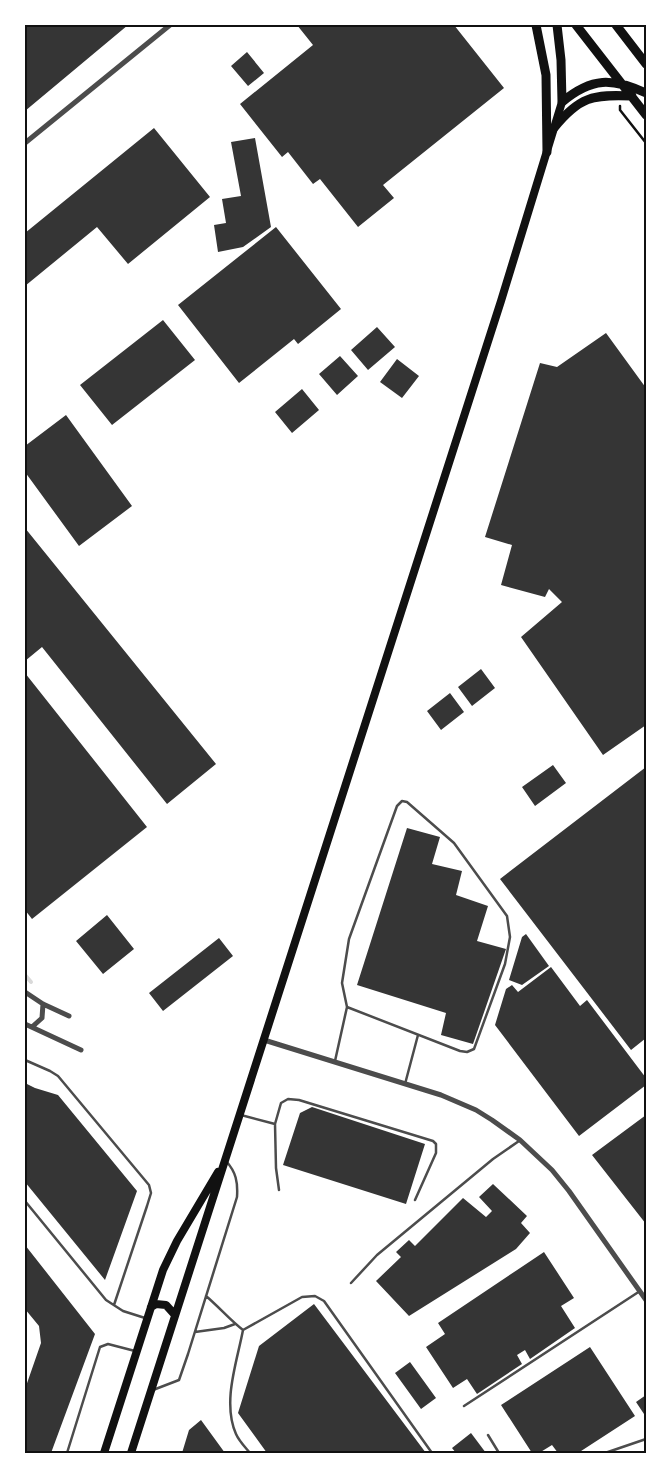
<svg xmlns="http://www.w3.org/2000/svg" width="671" height="1478" viewBox="0 0 671 1478" font-family="Barlow,sans-serif">
	<rect width="100%" height="100%" fill="#fff"/>
	<g fill="none" stroke-linecap="round" stroke-linejoin="round">
		<path stroke="#d9d9d9" stroke-width="4" d="M25,975L31,982"/>
	</g>
	<path fill="#353535" d="M25,25H128L25,111Z
		M297,25H454L504,88L383,185L394,198L358,227L320,179L313,184L288,152L282,157L240,104L313,45Z
		M247,52L264,73L248,86L231,66Z
		M154,128L210,197L128,264L97,227L25,286V233Z
		M255,138L271,227L243,247L218,252L214,225L226,223L222,199L241,196L231,142Z
		M276,227L341,309L298,344L294,339L239,383L178,305Z
		M163,320L195,360L112,425L80,385Z
		M377,327L395,347L368,370L351,350Z
		M606,333L646,388V725L603,755L521,637L562,602L549,589L545,597L501,585L512,545L485,537L540,363L557,367Z
		M340,356L358,376L337,395L319,374Z
		M397,359L419,376L402,398L380,382Z
		M302,389L319,410L292,433L275,412Z
		M66,415L132,506L79,546L25,472V446Z
		M25,528L216,764L167,804L42,647L25,661Z
		M481,669L495,688L472,706L458,687Z
		M25,673L147,827L32,919L25,910Z
		M450,693L464,712L441,730L427,711Z
		M553,765L566,783L535,806L522,787Z
		M646,767V1038L631,1050L500,879Z
		M407,828L440,837L432,864L462,871L456,895L488,906L477,941L506,949L473,1044L441,1035L446,1013L357,985Z
		M107,915L134,949L103,974L76,941Z
		M526,934L549,966L522,985L509,980L522,937Z
		M219,938L233,956L163,1011L149,993Z
		M551,967L580,1006L587,1000L646,1078V1085L579,1136L495,1025L506,989L512,985L518,992Z
		M25,1083L35,1088L58,1095L137,1191L105,1280L25,1182Z
		M312,1107L425,1144L406,1204L283,1165L300,1113Z
		M646,1115V1224L592,1155Z
		M493,1184L527,1216L521,1223L530,1233L516,1249L409,1316L376,1281L401,1257L396,1252L409,1240L415,1246L463,1198L486,1217L492,1211L479,1197Z
		M25,1245L95,1334L51,1453H25V1389L41,1343L39,1326L25,1309Z
		M544,1252L574,1298L561,1306L575,1328L530,1359L525,1350L517,1355L522,1364L477,1394L467,1379L453,1388L426,1347L445,1334L438,1323Z
		M314,1304L426,1453H267L238,1413L259,1346Z
		M590,1347L635,1416L578,1453H558L552,1445L539,1453H532L501,1405Z
		M410,1362L436,1398L421,1409L395,1373Z
		M646,1395V1417L636,1402Z
		M201,1420L225,1453H182L189,1430Z
		M471,1433L486,1453H456L452,1448Z"/>
	<g fill="none" stroke-linecap="round" stroke-linejoin="round">
		<path stroke="#111" stroke-width="2.5" d="M620,106V110L646,143"/>
		<path stroke="#4c4c4c" stroke-width="2.5" d="M25,1060L50,1071L58,1076L149,1185L151,1193L147,1206L114,1305
			M335,1061L347,1007L342,983L349,939L397,806L402,801L407,802L454,843L507,916L510,937L505,964L474,1049L467,1052L460,1051L347,1007
			M405,1084L418,1035
			M241,1115L275,1124L281,1103L288,1099L299,1100L433,1141L436,1144V1153L415,1200
			M275,1124L276,1168L279,1190
			M25,1201L106,1300L123,1311L145,1318
			M351,1283L377,1255L493,1159L519,1141
			M206,1296C219,1307 230,1320 243,1330
			M243,1330L302,1297L315,1296L324,1301L432,1453
			M243,1330C237,1362 222,1402 236,1434C239,1441 245,1447 250,1453
			M195,1332L224,1328L235,1324
			M25,1337V1346
			M153,1390L179,1380L188,1354L237,1197C238,1182 236,1172 226,1161
			M464,1406L640,1291
			M488,1435L499,1453
			M67,1453L100,1347L108,1344L135,1351
			M605,1453L646,1439"/>
		<path stroke="#4c4c4c" stroke-width="5" d="M25,143L170,25
			M25,992L43,1004L69,1016
			M25,1024L81,1050
			M32,1027L42,1018L43,1004
			M264,1040L441,1095L476,1110L492,1120L520,1140L552,1170L569,1191L646,1300"/>
		<path stroke="#111" stroke-width="8" d="M151,1307L156,1304L166,1305L175,1315
			M104,1453L163,1270L177,1241L218,1172
			M131,1453L501,301L562,102"/>
		<path stroke="#111" stroke-width="9" d="M536,25L546,75L547,152
			M557,25L561,60L562,102
			M576,25L646,115
			M616,25L646,64
			M562,102C592,77 612,78 646,93
			M554,128C579,97 593,94 632,96"/>
	</g>
	<rect width="671" height="1478" fill="none" stroke="#ffffff" stroke-width="52"/>
	<rect x="26" y="26" width="619" height="1426" fill="none" stroke="#111" stroke-width="2"/>
</svg>
